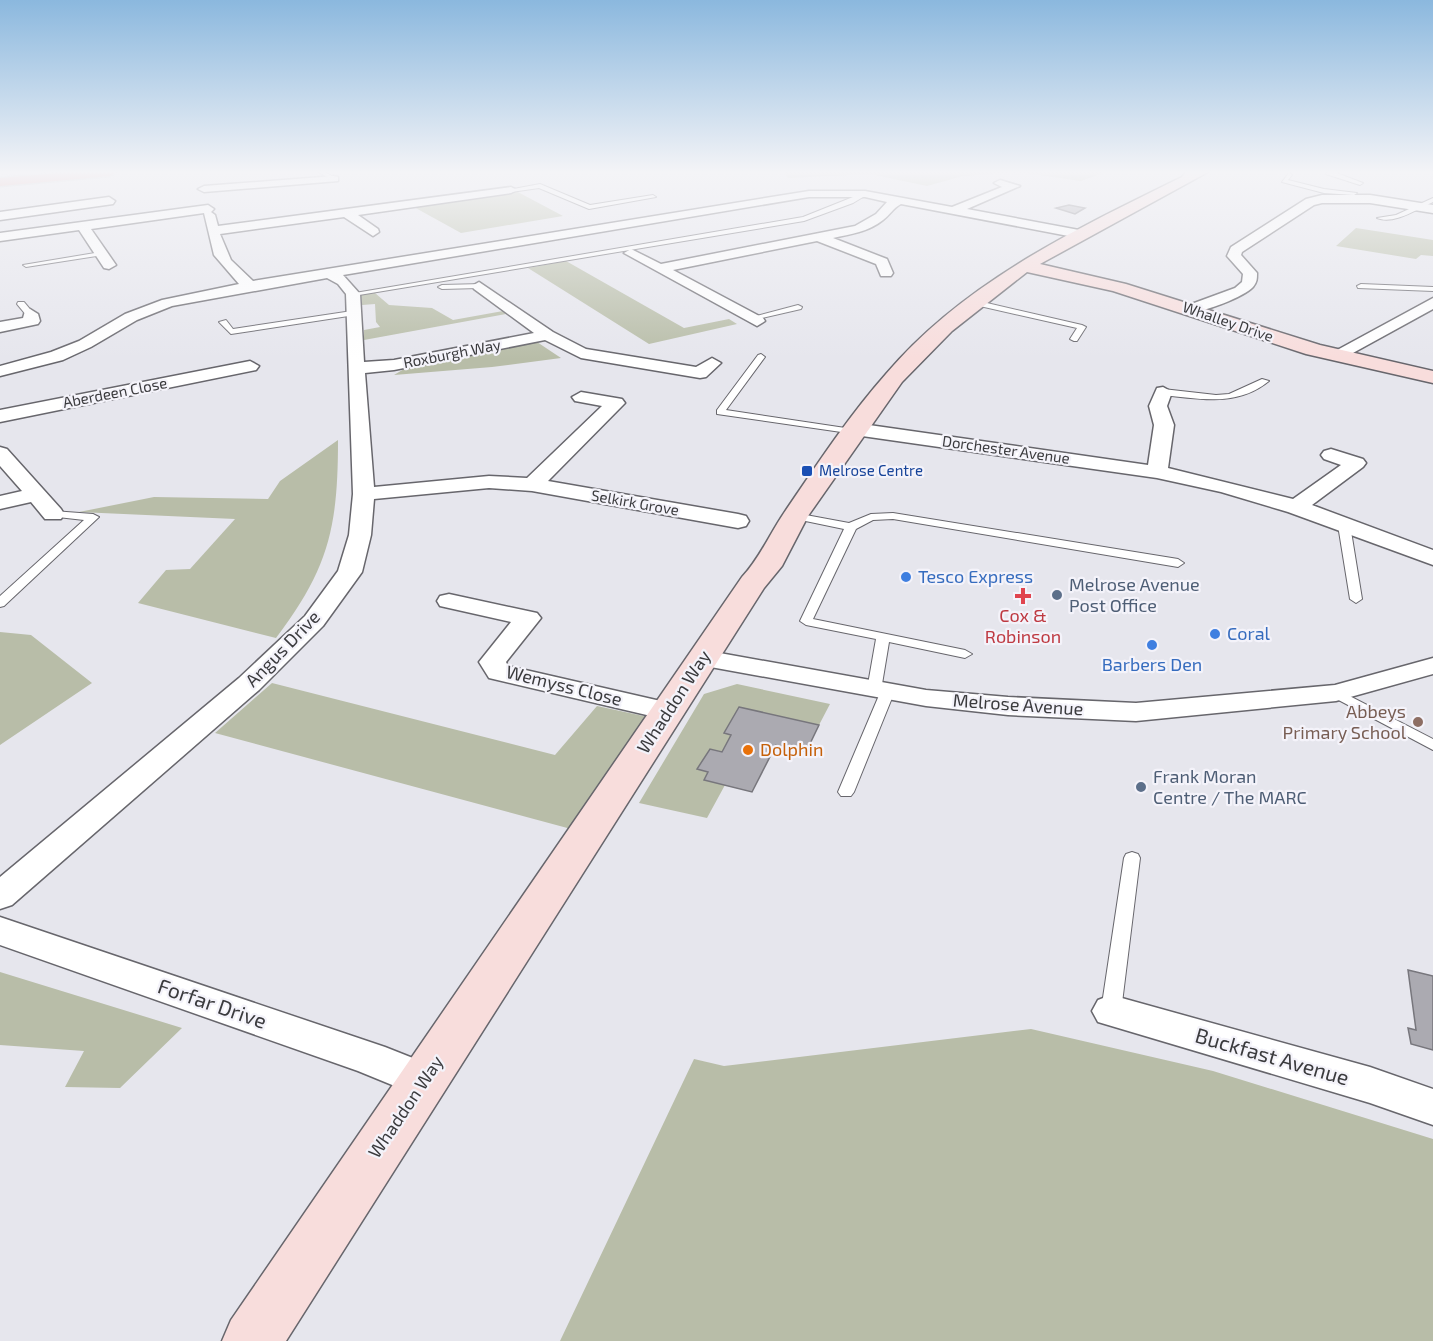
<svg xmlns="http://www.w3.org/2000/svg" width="1433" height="1341" viewBox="0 0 1433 1341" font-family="'Exo 2',sans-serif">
	<rect width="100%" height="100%" fill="#e6e6ed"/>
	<path fill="#b8bda8" d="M784,172H1106L1081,181L1018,172L963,176L927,186L870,174L788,178Z
		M516,191L563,216L461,233L412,206Z
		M1356,228L1433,240V256L1421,255L1416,259L1336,246Z
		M566,261L684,328L729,319L737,324L649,344L528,268Z
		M375,293L389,305L432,308L453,320L503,311L506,314L364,340V330L380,327L376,322L375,304L362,305L361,295Z
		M537,342L561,358L492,367L394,375L404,369Z
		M338,440C338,527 329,568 276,638L138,603L166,570L190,569L235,519L79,512L154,497L268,499L280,481Z
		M0,632L31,635L92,683L0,745Z
		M272,683L555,755L597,706L648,717L571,829L215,733Z
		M737,684L830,704L819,725L725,733L731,735L722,752L710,749L698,769L708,772L704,780L725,785L707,818L639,803L704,694Z
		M0,972L182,1028L120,1088L65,1087L84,1051L0,1045Z
		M1031,1029L1213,1071L1433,1139V1341H560L694,1059L724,1066Z"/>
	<path fill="#abaab1" stroke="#77767c" stroke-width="1.5" d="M1069,205L1085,208L1075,214L1056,208Z
		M739,707L819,725L806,752L776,745L752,792L704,780L708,772L697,769L710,749L722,752L731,735L724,733Z
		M1408,970L1433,976V1050L1411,1044L1408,1028L1416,1030Z"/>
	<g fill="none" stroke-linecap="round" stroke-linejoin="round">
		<defs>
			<path id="lane" d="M319,172H325L337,179L332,180Z
				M1327,172H1334L1363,183L1360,185L1326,174Z
				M1289,173L1292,175L1288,180L1324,189L1357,193L1354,195L1324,193L1282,182Z
				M540,184L590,205L653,195L656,197L589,209L539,188L511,192L508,190Z
				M863,193L868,194L853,203L804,221L353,296L349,294L803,217Z
				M1433,198V202C1417,209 1394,225 1377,218L1396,215Z
				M101,252L103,255L26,267L23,265Z
				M482,284V288H479L442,289L438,287L442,285Z
				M1361,284L1433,287V291L1358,288L1357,286Z
				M974,300L1082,325L1086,327L1077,341H1074L1070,339L1077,328L971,304L970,302Z
				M18,302H24L34,314L33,316H27L17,304Z
				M798,305L802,307L801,309L753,320L749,318Z
				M352,311L356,313L355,315L231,334L219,322L226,320L233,329Z
				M761,354L765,357L726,410L852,429L855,430V434L717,414V410L758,355Z
				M1262,379L1269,381C1237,407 1201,399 1163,395L1159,392L1163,389L1216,395L1229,394Z
				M53,511L93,514L99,517L4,606L0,607V596L84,520L49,516L48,514Z
				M795,513L849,523L871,514L893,513L1178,559L1184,563L1178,567L893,519L873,520L856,529L813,619L965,650L972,654L965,658L889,642L881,690L874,694L867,690L876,639L806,625L800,621L844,529L791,518L789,516Z
				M1344,522L1350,525L1362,599L1356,603L1350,599L1338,525Z
				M887,689L894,693L854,792L851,796H841L838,792L880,693Z
				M1336,689L1433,739V750L1331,696L1329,693Z
				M1132,852L1138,854L1140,858L1121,1011L1118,1017L1111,1019L1104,1017L1101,1011L1124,858L1126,854Z"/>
			<path id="street" d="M334,176L338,177V181L204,192L198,189L204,186Z
				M1000,180L1020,186L967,209L1079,230L1085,234L1079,238L901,204C893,208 890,215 883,220C868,232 851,234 833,238L887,259L893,273L891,276H881L876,264L817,241L673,270L763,318L765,321L757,326L624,253L631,249L661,264L855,226L876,214L887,202L865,197H809L343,275L360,294L364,362L394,360L534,333L474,289L472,286L479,282L553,332L586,349L696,367L712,358L721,363L706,377L700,378L581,358L545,340L394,370L365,373L374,487L489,476L527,478L602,406L575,401L572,397L581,392L622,399L625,403L548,481L738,514L746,516L749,521L746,526L738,528L532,491L489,488L374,499L371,535L362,572L323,626L259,690L12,905L0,909V877L239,678L305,616L338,571L349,535L353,494L346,294L338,284L327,278L172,306L137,320L91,347L63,360L0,376V366L51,352L79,341L125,314L162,300L239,284L214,255L204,213L91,229L116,265L109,269L104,268L79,230L0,241V233L208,205L214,209L211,212L215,215L218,226L511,187L517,190L511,193L358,215L378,229L379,232L373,236L344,217L220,234L231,260L253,281L809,191H865L952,207L1002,187L994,183Z
				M1322,195H1370L1433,205V213L1370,203H1322L1314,205L1242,252L1241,255L1257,273C1257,279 1257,282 1253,287C1244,297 1198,315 1186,312L1183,309L1186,306L1235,288L1242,282L1243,274L1227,256L1231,247L1306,199Z
				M109,197L115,201L113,204L0,220V212Z
				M1433,298V309L1342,359L1336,360L1328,355Z
				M30,309L38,314L40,321L38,324L0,332V322L23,318L25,311Z
				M250,361L259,366L256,370L0,422V410Z
				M1163,387L1172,392L1167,406L1174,425L1168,468L1293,499L1341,465L1324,459L1321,455L1324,451L1331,449L1363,459L1366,463L1363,467L1312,505L1433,550V565L1288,512L1221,492L1157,478L855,435L845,429L855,423L1148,465L1154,425L1149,406L1157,388Z
				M0,447L7,449L61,509L64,514L61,519H45L31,502L0,509V496L22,491L0,466Z
				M449,594L537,613L541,618L506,662L508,666L678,705L682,711L678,717L668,720L489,678L479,662L511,622L440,606L437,601L440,596Z
				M703,650L926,690L1008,697L1136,703L1335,685L1433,658V674L1336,701L1136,721L1008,715L926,706L694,664L690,658L694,652Z
				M0,917L385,1047L438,1068L444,1080L438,1092L424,1098L358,1071L0,945Z
				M1111,995L1370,1067L1433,1089V1125L1370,1103L1098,1022L1092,1011L1098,1000Z"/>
			<path id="secondary" d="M1186,172H1208L1040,264L1126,284L1320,345L1433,371V383L1306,354L1113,291L1027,272L952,331L902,382L808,516L782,566L764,588L286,1341H222L231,1320L742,577C760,558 769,535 784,513C816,466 848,417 886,374C964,282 1076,229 1182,177Z"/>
			<path id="highway" d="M69,172H117L110,176L0,186V178Z"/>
		</defs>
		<use href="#lane" stroke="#67666c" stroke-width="2"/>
		<use href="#street" stroke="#67666c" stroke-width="3"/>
		<use href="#secondary" stroke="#67666c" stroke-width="3"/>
		<use href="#highway" stroke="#c4c4c5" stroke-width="3"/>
		<use href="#lane" fill="#fff" fill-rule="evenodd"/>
		<use href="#street" fill="#fff" fill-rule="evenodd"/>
		<use href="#secondary" fill="#f8dddc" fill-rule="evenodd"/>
		<use href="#highway" fill="#e68d89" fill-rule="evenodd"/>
	</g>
	<linearGradient id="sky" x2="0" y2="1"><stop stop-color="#8bb8de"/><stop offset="0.48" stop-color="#f4f4f7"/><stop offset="1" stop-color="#f4f4f7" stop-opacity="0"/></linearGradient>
	<rect width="1433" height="359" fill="url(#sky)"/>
	<rect fill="#1a4fb4" stroke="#f4f3fa" stroke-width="2" x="801" y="465" width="12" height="12" rx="3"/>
	<g fill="#3f7fe0" stroke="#f4f3fa" stroke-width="2">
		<circle cx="906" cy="577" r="6"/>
		<circle cx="1215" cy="634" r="6"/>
		<circle cx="1152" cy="645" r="6"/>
	</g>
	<g fill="#5c6f8a" stroke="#f4f3fa" stroke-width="2">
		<circle cx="1057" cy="595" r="6"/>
		<circle cx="1141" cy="787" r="6"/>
	</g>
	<path fill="#e0444e" stroke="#f4f3fa" stroke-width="2" d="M1020 587h6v6h6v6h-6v6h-6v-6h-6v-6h6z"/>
	<circle fill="#8d6e63" stroke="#f4f3fa" stroke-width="2" cx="1418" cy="722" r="6"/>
	<circle fill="#e8710a" stroke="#f4f3fa" stroke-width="2" cx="748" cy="750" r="6"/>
	<g text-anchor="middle" stroke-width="4.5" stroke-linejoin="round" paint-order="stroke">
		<g font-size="15" fill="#3b3b3e" stroke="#f4f3fa">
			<text transform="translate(1228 322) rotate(19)" y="5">Whalley Drive</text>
			<text transform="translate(452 354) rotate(-11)" y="5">Roxburgh Way</text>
			<text transform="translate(115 393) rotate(-11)" y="5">Aberdeen Close</text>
			<text transform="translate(1006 450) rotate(8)" y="5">Dorchester Avenue</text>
			<text transform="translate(635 503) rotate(10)" y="5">Selkirk Grove</text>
		</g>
		<g font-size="15" fill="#164399" stroke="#f4f3fa" text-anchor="start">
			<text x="819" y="476">Melrose Centre</text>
		</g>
		<g font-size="18" fill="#366cbe" stroke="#f4f3fa" text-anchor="start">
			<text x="918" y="583">Tesco Express</text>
			<text x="1227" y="640">Coral</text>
			<text x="1152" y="671" text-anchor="middle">Barbers Den</text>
		</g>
		<g font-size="18" fill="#4e5e75" stroke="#f4f3fa" text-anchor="start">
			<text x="1069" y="591">Melrose Avenue<tspan x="1069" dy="21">Post Office</tspan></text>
			<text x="1153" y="783">Frank Moran<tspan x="1153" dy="21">Centre / The MARC</tspan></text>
		</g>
		<g font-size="18" fill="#be3a42" stroke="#f4f3fa">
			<text x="1023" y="622">Cox &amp;<tspan x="1023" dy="21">Robinson</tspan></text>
		</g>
		<g font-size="18" fill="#3b3b3e" stroke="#f4f3fa">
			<text transform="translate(283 649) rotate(-46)" y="6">Angus Drive</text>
			<text transform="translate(564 686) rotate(14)" y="6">Wemyss Close</text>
			<text transform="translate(674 702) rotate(-57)" y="6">Whaddon Way</text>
			<text transform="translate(1018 705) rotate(4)" y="6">Melrose Avenue</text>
			<text transform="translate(406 1107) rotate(-56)" y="6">Whaddon Way</text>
		</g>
		<g font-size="18" fill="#785e54" stroke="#f4f3fa" text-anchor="end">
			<text x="1406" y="718">Abbeys<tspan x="1406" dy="21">Primary School</tspan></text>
		</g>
		<g font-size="18" fill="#c56008" stroke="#f4f3fa" text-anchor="start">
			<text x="760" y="756">Dolphin</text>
		</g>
		<g font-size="21" fill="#3b3b3e" stroke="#f4f3fa">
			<text transform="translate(212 1004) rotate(19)" y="7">Forfar Drive</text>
			<text transform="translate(1272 1057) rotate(16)" y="7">Buckfast Avenue</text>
		</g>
	</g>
</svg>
